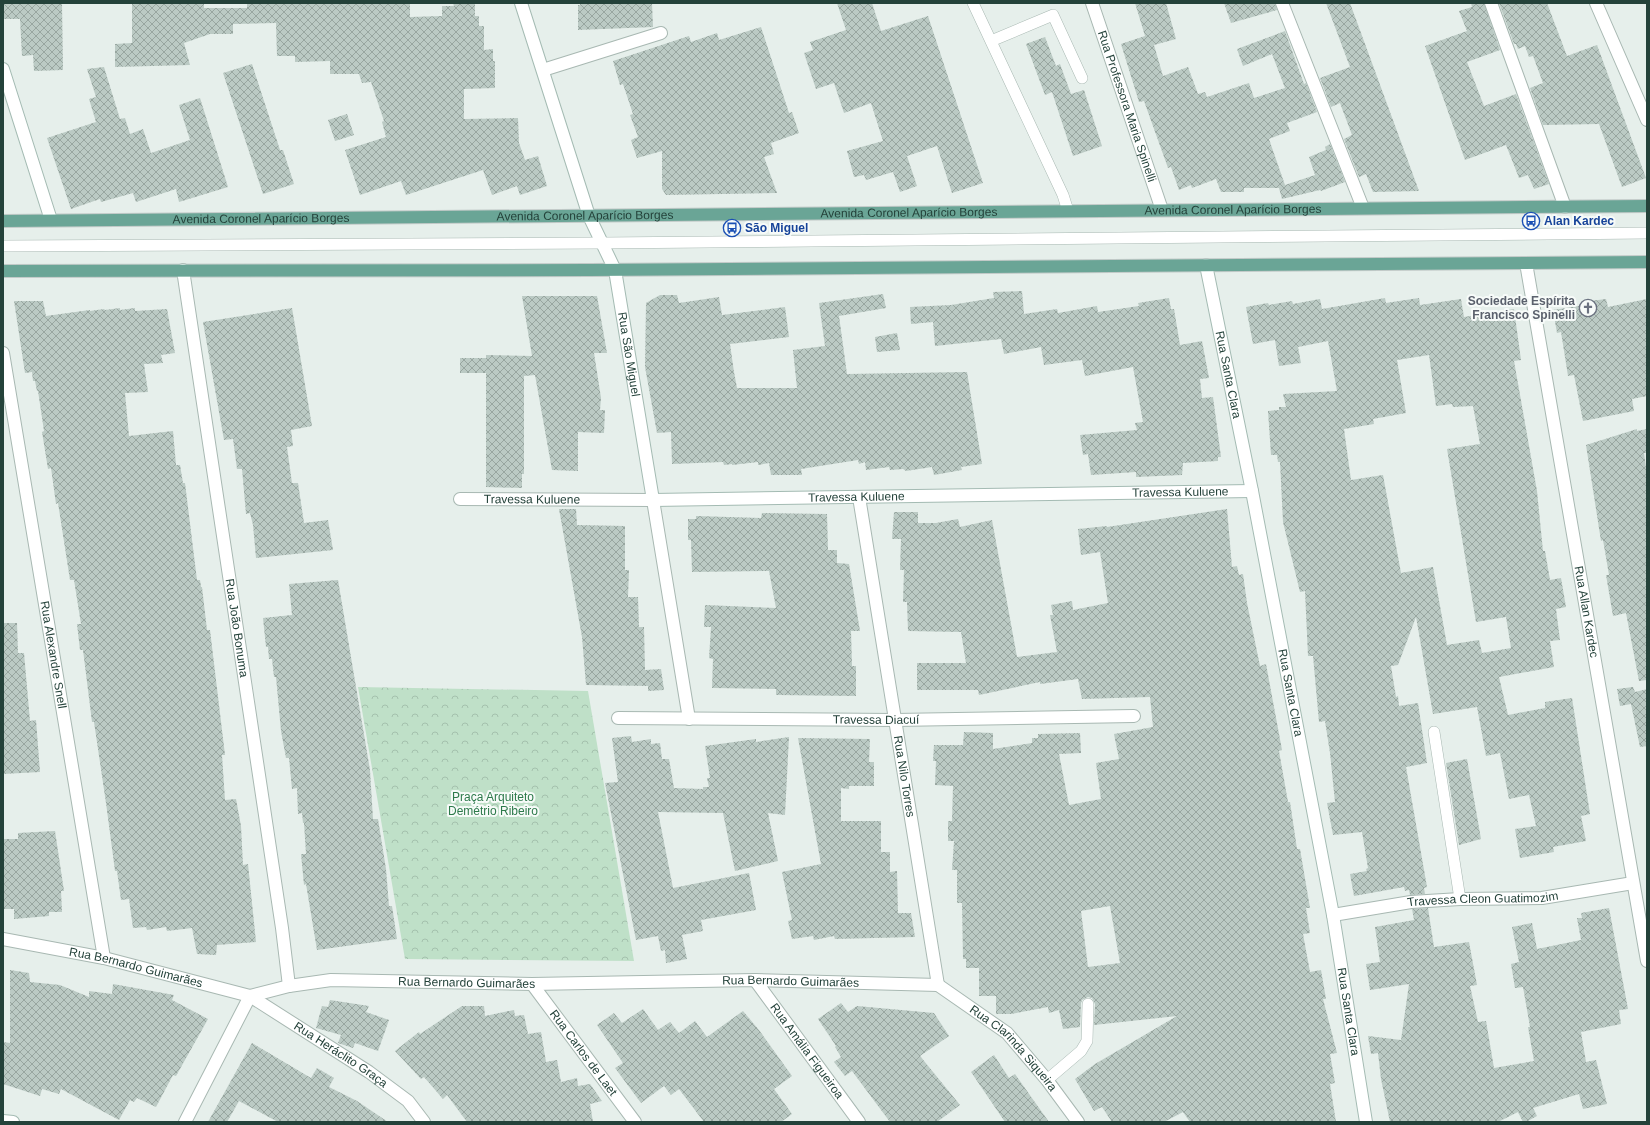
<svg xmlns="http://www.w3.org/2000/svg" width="1650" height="1125" viewBox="0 0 1650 1125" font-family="Helvetica,sans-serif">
	<defs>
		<pattern id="park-crowns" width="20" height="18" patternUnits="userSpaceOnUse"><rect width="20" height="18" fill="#bfe0c8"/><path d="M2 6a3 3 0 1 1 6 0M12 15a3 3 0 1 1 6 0" fill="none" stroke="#a4c1ad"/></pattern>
		<pattern id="building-cross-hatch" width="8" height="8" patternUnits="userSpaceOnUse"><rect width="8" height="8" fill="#bbcac4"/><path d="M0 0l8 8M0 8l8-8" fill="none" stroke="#98a6a0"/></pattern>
	</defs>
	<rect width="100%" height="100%" fill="#e6efeb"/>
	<path fill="url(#park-crowns)" d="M358,687L588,691L634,961L405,959Z"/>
	<path fill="url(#building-cross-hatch)" fill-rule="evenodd" d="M4,3H62L63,70L34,71L33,55L22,56L20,19H4Z
		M132,3H204V8H247V3H410V17L442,16V6H454L453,3H475V16H479V26H484V50L493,49V61H495V88L464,89V119L518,118L519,143L525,160L538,156L547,186L520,195L517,186L492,195L483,170L406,195L401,181L360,195L345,150L386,137L382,122L384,121L371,82L362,83L359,74H330V61L295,62V56H277L276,23L233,24V34H210L184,43L190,65L115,67V44L132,43Z
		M580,3H652L653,27L578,30V5H580Z
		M837,3H872L881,31L928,16L983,183L952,193L937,146L907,156L917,186L900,192L893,172L866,180L864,175L854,177L847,151L883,141L871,103L844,113L834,83L816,89L804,53L813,50L810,42L846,30Z
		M1135,3H1166L1176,39L1154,45L1163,76L1188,67L1198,94L1205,92L1207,97L1249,83L1254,98L1285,88L1272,54L1243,66L1237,49L1285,31L1304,84L1306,83L1317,112L1287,123L1290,131L1269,139L1285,185L1315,175L1309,157L1326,150L1325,147L1330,144L1345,182L1321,191L1320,190L1282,199L1279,188H1244V192H1221L1216,179L1192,188L1191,185L1179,190L1171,167L1168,168L1144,101L1139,102L1121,44L1145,36Z
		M1224,3H1275L1277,10L1231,23Z
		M1326,3H1350L1419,191L1373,192L1366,174L1359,177L1344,139L1352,135L1340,103L1331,107L1320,78L1350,67Z
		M1471,3H1484L1500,50L1467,62L1484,106L1516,94L1549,184L1534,189L1528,175L1519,178L1506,145L1465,160L1425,46L1467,31L1459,11L1472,7Z
		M1499,3H1547L1567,56L1597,45L1646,178L1622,187L1599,124L1543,125L1530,88L1543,83L1533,56L1529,57L1525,46L1518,49L1516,44H1514Z
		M761,27L789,113L792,112L799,133L771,143L774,154L764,157L777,193L666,195L662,189V151L637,158L631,140L638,137L630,115L633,114L623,84L620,85L613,61L689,36L691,42L717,33L719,40Z
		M1045,37L1056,66L1060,64L1071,94L1084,90L1102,146L1073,156L1052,92L1045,95L1026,44Z
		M252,64L280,150H283L294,184L263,194L223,73Z
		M104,67L120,119L125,118L130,134L143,129L151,153L190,140L179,105L200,98L228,187L179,202L176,189L136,202L133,193L101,202L100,199L71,209L47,138L96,122L89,99L96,97L87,69Z
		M347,114L354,135L335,141L328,120Z
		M1022,291L1024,314L1057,309L1058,313L1097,306L1098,312L1139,306L1138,303L1169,298L1171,309H1174L1180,345L1202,341L1209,378L1200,379L1202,398L1213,397L1221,457H1218V461L1183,463L1182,475L1136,477V472L1091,475L1088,454L1083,455L1080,435L1137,430L1135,423L1143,422L1133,367L1085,376L1082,360L1044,365L1041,347L1004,354L1001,339L935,346L933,322L911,324L910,307L951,305L994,298L993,292Z
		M883,294L886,308L839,316L847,374L967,372L982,464L961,467L962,470L934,475L932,467L906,471L903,469L890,470L889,467L866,470L865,462L859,464L858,460L801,469L802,475H771L769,463L758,465V462L732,465V464L724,465L723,462L672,464L671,432L657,433L645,367L646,303L660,295H677L679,303L719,297L722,315L785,307L789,337L730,344L734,372L737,388H797L793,350L825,346L819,303Z
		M522,296H597L607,353H594L601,398L600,410H605L604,433L578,432V471L552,470L535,375L524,376V474H522V488L486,487V373H460V358H486V355L532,356Z
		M1385,298L1386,303L1419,298L1420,305L1461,299L1464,317L1514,309L1521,360L1514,361L1537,491L1543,551H1545L1550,580L1561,578L1566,607L1556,609L1560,640L1550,641L1554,667L1499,677L1508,715L1545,708V702L1572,698L1590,814L1581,816L1586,841L1553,847L1554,852L1520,858L1515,829L1536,826L1529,795L1509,799L1500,753L1486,756L1477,707L1433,714L1416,617L1398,665L1391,666L1396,697L1398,696L1399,706L1418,703L1427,763L1406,767L1427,887L1424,888L1425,894L1410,895L1409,890L1405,891L1404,887L1354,896L1350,874L1367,871L1366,869L1368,868L1362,832L1333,835L1327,803L1335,802L1330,753L1325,721L1319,722L1313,656H1308L1305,591L1300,592L1283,522L1280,462H1278L1277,455H1271L1268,411L1279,410V407H1286L1283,394L1337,391L1328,341L1298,347L1301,363L1279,366L1275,340L1253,344L1246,307L1268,303L1269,305L1292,301L1293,304L1320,299L1322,309ZM1429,355L1436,406L1452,404L1453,407L1473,406L1480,444L1447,449L1476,622L1506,617L1511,648L1482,653L1479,640L1447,645L1433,567L1401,573L1383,475L1351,480L1344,429L1374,424L1373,419L1406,413L1397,360Z
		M1606,299L1608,307L1647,299V396L1632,399L1634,411L1583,421L1574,375L1568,376L1561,332L1557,333L1553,310L1591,304L1590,301Z
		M14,301H43L46,316L90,310V311L104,309L105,310L120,308V310L135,308V311L167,309L175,353L161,355L163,363L144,364L148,392L125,393L129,436L173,431L176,465H180L183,483H185L197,580H200L201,587H202L207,630H210L225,755H222L225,800L236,799L241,826L243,865L248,864L256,942L217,945L216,955L197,954L192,928L167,931L166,927L147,930L146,927L133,928L129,899L121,900L117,871H115L106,803L94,722H92L83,650H80L77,624H81L74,580H70L58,503L56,504L51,468L48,469L42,432L44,431L38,391H37L35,381H33L32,372L25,373Z
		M292,308L312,426L291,430L293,446L287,447L292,483H298L304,523L328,520L333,550L256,558L253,525L250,513L246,514L242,469H237L233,439L224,440L203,322Z
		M897,333L900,350L877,352L875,337Z
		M1637,429V431L1647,429V453H1644L1647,475V680L1639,681L1626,613L1613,616L1606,575H1609L1603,540L1601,541L1586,445Z
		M559,509H576L577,525L625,526V570H629L628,597H638L639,627H644L645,670L661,669L664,690L648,691V686L586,685L582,637Z
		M1227,509L1232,567L1237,566L1239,575L1243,574L1247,603L1260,666L1266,664L1282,750L1279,751L1288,802H1290L1297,849H1300L1310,908H1306L1310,933L1303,934L1310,972L1321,970L1326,999H1323L1337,1053L1330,1054L1335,1083L1330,1084L1336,1122H1190L1183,1112L1164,1122H1112L1102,1107L1094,1111L1075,1079L1095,1064L1177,1016L1094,1025L1095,1004L1092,998L1088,997L1082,1000L1081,1003L1080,1027L1063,1029L1059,1010L1049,1013L1048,1007L1011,1014H996V996H979V968H966V959H963L962,903H957V870H952L954,841H948V821H952L953,786L935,785L936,761H933L934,745H963L964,732L993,733V749L1032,743V738H1038V734L1080,733L1081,753L1059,754L1069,805L1101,799L1096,763L1119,759L1114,734L1153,727L1150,697L1082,699L1078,679L1040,684V682L979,695L978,690H917V663H966L961,632L908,631L907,602H903L904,570H900L901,539H892L894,512H918V523H936L958,519L960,527L992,520L1017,657L1057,652L1050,615H1053L1051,605L1072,601L1073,610L1108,603L1100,552L1081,555L1078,529L1107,526V527ZM1110,906L1120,963L1088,967L1081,911Z
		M762,513L827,514L828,550H837V563L849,564L860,631H851L852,666H856V696L776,695V689L712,688L713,659L709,658L711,627H704L705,605L776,608L769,571L692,572L691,540H688V519H696V516L761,518Z
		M338,580L370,770L373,819H378L386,869L389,906H392L397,939L317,950L306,884L304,885L301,854H306L304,823H303L302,813L298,814L297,788L292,789L289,758H286L281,731L276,677H274L272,659H269L268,647H266L263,618L292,615L289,584Z
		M3,623H17L18,653H24L30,721L36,720L40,772L3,774Z
		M1633,687L1635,692L1647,689V746L1640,747L1631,704L1620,706L1617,689Z
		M631,736L632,742L651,739V744L660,743L662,759H669L674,788L703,789V787H709L707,778H710L705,746L756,739V742L789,737L785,815L768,813L778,861L735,871L723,813L658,812L673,888L749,873L756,910L701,920L703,931L682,935L687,959L666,963L665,950L661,951L658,936L636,940L605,783L618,782L612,738Z
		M798,738L870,739L869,762H874V786H849V789L841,788V821H881V852H890V872L897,871L898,913H911L915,937L835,939L834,936L814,940L813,936L792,939L788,921L792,920L782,872L821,864Z
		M1467,759L1481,839L1459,845L1446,763Z
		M55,831L64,891H61L62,912H49V916L14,919V909H3V839H18V833Z
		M1428,908L1434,947L1469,942L1477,985L1470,986L1478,1022L1486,1021L1494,1068L1534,1061L1528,1027H1530L1523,987L1515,988L1511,964L1519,962L1512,927L1532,923L1537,949L1581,940L1577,918H1582L1581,913L1609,908L1628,1009L1619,1010L1621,1024L1581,1032L1586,1062L1596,1060L1607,1104L1583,1109L1579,1094L1533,1108L1537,1116L1526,1122H1523L1518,1112L1498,1122H1390L1381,1079L1378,1053L1371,1054L1368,1036L1401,1040L1409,984L1370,990L1366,964L1380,962L1375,927L1414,920L1412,909Z
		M10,970L29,973L30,982L60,985L89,997V991L112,994L113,984L174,995L172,1000L208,1019L176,1076L173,1075L156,1107L137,1098L134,1102L130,1100L119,1120L61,1089L59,1094L42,1089L40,1096L3,1084V1042L10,1043Z
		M330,1000L369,1006L366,1012L389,1020L378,1051L355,1043L353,1048L338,1043L341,1035L316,1028L322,1006L328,1007Z
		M841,1003L848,1012L857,1006L934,1013L949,1036L920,1056L960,1105L937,1122H890L852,1071L845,1076L834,1062L841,1057L835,1047L836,1046L818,1019Z
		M462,1006H484L485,1016L514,1010L515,1016L524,1015L528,1034L541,1032L546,1062L557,1060L561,1082L577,1078L578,1086L590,1084L602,1101L590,1104L593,1122H467L447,1095L443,1099L424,1077L421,1079L395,1051L419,1032L420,1034Z
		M643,1009L658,1030L670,1022L679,1033L695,1021L707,1037L743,1011L759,1030L792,1076L774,1089L792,1114L781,1122H704L679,1089L671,1095L664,1086L641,1103L615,1068L623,1063L597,1025L614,1013L622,1023Z
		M252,1043L311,1078L317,1068L334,1078L329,1087L357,1101L388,1122H278L239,1101L227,1122H208Z
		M994,1055L1009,1078L1015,1074L1049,1122H1005L971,1072Z"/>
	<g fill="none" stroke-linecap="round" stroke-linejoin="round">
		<defs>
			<path id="lane" d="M973,3L1063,195L1068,211
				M991,41L1053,15L1082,78
				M3,246L602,243L1647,233
				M1434,732L1460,899
				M1047,1080L1081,1051L1087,1041L1088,1004"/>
			<g id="street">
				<path id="s1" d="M1092,3L1162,210"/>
				<path d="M1282,3L1363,208"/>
				<path d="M1491,3L1565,207"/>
				<path d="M1596,3L1647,120"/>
				<path d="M543,70L661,33"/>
				<path id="s2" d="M1526,263L1647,961"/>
				<path id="s3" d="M183,270L282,928L289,986"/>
				<path id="s4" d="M3,353L104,958"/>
				<path id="s5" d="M859,497L938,985"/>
				<path id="s6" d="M460,499L653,500L689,719"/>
				<path id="s7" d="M618,718L895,720L1134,716"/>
				<path id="s8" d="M1333,915L1411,902L1460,899L1542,898L1633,883"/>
				<path id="s9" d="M3,939L104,958L250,996L289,986L331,980L532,984L755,980L938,985"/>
				<path id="s10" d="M755,980L859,1122"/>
				<path id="s11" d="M532,984L635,1122"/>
				<path id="s12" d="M938,985L1007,1033L1047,1080L1078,1122"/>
				<path id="s13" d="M250,996L369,1072L408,1101L424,1122"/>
				<path d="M185,1122L250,996"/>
			</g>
			<g id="secondary">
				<path id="s14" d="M521,3L589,216L615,270L653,500L1252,491"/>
				<path d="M3,69L51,220"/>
				<path id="s15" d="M1206,265L1252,491L1333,915L1366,1122"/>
				<path d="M3,1121L13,1122"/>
			</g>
			<g id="primary">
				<path id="s16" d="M3,221L1647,206"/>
				<path d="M3,271L590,270L1647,262"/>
			</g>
		</defs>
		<use href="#lane" stroke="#a8b8b2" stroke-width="12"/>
		<use href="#street" stroke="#a8b8b2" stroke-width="14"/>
		<use href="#secondary" stroke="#a4bbb3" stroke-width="14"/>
		<use href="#primary" stroke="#c2cac8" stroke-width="14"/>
		<use href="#lane" stroke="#fff" stroke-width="11"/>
		<use href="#street" stroke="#fff" stroke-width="12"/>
		<use href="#secondary" stroke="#fff" stroke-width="12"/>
		<use href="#primary" stroke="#6aa596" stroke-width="12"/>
	</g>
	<defs>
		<symbol id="bus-ring" viewBox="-11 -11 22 22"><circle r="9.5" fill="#f7fbf9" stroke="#1a4fb4" stroke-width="1.5"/><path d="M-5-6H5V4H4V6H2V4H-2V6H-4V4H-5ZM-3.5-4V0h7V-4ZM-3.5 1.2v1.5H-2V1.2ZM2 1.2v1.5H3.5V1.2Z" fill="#1a4fb4"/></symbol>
		<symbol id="church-ring" viewBox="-11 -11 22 22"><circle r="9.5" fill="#f7fbf9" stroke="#6b7280" stroke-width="1.5"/><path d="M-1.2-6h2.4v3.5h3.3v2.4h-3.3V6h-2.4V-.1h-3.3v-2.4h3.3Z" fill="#6b7280"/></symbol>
	</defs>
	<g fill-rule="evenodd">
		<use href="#bus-ring" x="1521" y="211" width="20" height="20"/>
		<use href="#bus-ring" x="722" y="218" width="20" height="20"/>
		<use href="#church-ring" x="1578" y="298" width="20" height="20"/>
	</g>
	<g text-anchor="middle" stroke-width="4" stroke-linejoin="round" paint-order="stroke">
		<g font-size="12" fill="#24423a" stroke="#f7fbf9">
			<text dy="4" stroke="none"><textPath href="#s1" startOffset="109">Rua Professora Maria Spinelli</textPath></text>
			<text dy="4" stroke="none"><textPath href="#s16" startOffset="1230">Avenida Coronel Aparício Borges</textPath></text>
			<text dy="4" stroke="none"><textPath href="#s16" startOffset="906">Avenida Coronel Aparício Borges</textPath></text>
			<text dy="4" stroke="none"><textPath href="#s16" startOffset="582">Avenida Coronel Aparício Borges</textPath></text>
			<text dy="4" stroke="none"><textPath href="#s16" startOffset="258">Avenida Coronel Aparício Borges</textPath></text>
			<text dy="4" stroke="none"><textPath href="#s14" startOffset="369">Rua São Miguel</textPath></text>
			<text dy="4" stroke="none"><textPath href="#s15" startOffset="112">Rua Santa Clara</textPath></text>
			<text dy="4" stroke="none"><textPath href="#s14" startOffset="1044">Travessa Kuluene</textPath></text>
			<text dy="4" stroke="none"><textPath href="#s14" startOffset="720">Travessa Kuluene</textPath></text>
			<text dy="4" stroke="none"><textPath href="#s6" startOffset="72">Travessa Kuluene</textPath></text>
			<text dy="4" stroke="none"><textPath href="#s2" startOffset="354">Rua Allan Kardec</textPath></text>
			<text dy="4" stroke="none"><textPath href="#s3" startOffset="362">Rua João Bonuma</textPath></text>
			<text dy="4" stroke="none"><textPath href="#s4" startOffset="306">Rua Alexandre Snell</textPath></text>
			<text dy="4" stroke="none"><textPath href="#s15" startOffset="436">Rua Santa Clara</textPath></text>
			<text dy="4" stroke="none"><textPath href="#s7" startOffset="258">Travessa Diacuí</textPath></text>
			<text dy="4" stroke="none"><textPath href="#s5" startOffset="283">Rua Nilo Torres</textPath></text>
			<text dy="4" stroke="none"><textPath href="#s8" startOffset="151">Travessa Cleon Guatimozim</textPath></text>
			<text dy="4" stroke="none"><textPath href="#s9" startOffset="136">Rua Bernardo Guimarães</textPath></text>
			<text dy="4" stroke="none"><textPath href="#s9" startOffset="796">Rua Bernardo Guimarães</textPath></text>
			<text dy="4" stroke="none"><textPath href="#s9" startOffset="472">Rua Bernardo Guimarães</textPath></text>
			<text dy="4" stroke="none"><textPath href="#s15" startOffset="760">Rua Santa Clara</textPath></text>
			<text dy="4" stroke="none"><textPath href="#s12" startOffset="99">Rua Clarinda Siqueira</textPath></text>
			<text dy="4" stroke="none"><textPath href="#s10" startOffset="88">Rua Amália Figueiroa</textPath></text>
			<text dy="4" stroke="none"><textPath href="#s11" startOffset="86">Rua Carlos de Laet</textPath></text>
			<text dy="4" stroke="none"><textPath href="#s13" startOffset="108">Rua Heráclito Graça</textPath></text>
		</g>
		<g font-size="12" font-weight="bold" fill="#164399" stroke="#f7fbf9" text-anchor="start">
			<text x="1544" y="225">Alan Kardec</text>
			<text x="745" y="232">São Miguel</text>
		</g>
		<g font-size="12" font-weight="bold" fill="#5b616d" stroke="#f7fbf9" text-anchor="end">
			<text x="1575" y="305">Sociedade Espírita<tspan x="1575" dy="14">Francisco Spinelli</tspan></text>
		</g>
		<g font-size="12" fill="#2d7a4b" stroke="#f7fbf9">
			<text x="493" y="801">Praça Arquiteto<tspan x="493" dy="14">Demétrio Ribeiro</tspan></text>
		</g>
	</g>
	<rect width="1650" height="1125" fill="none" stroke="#24423a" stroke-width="8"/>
</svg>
